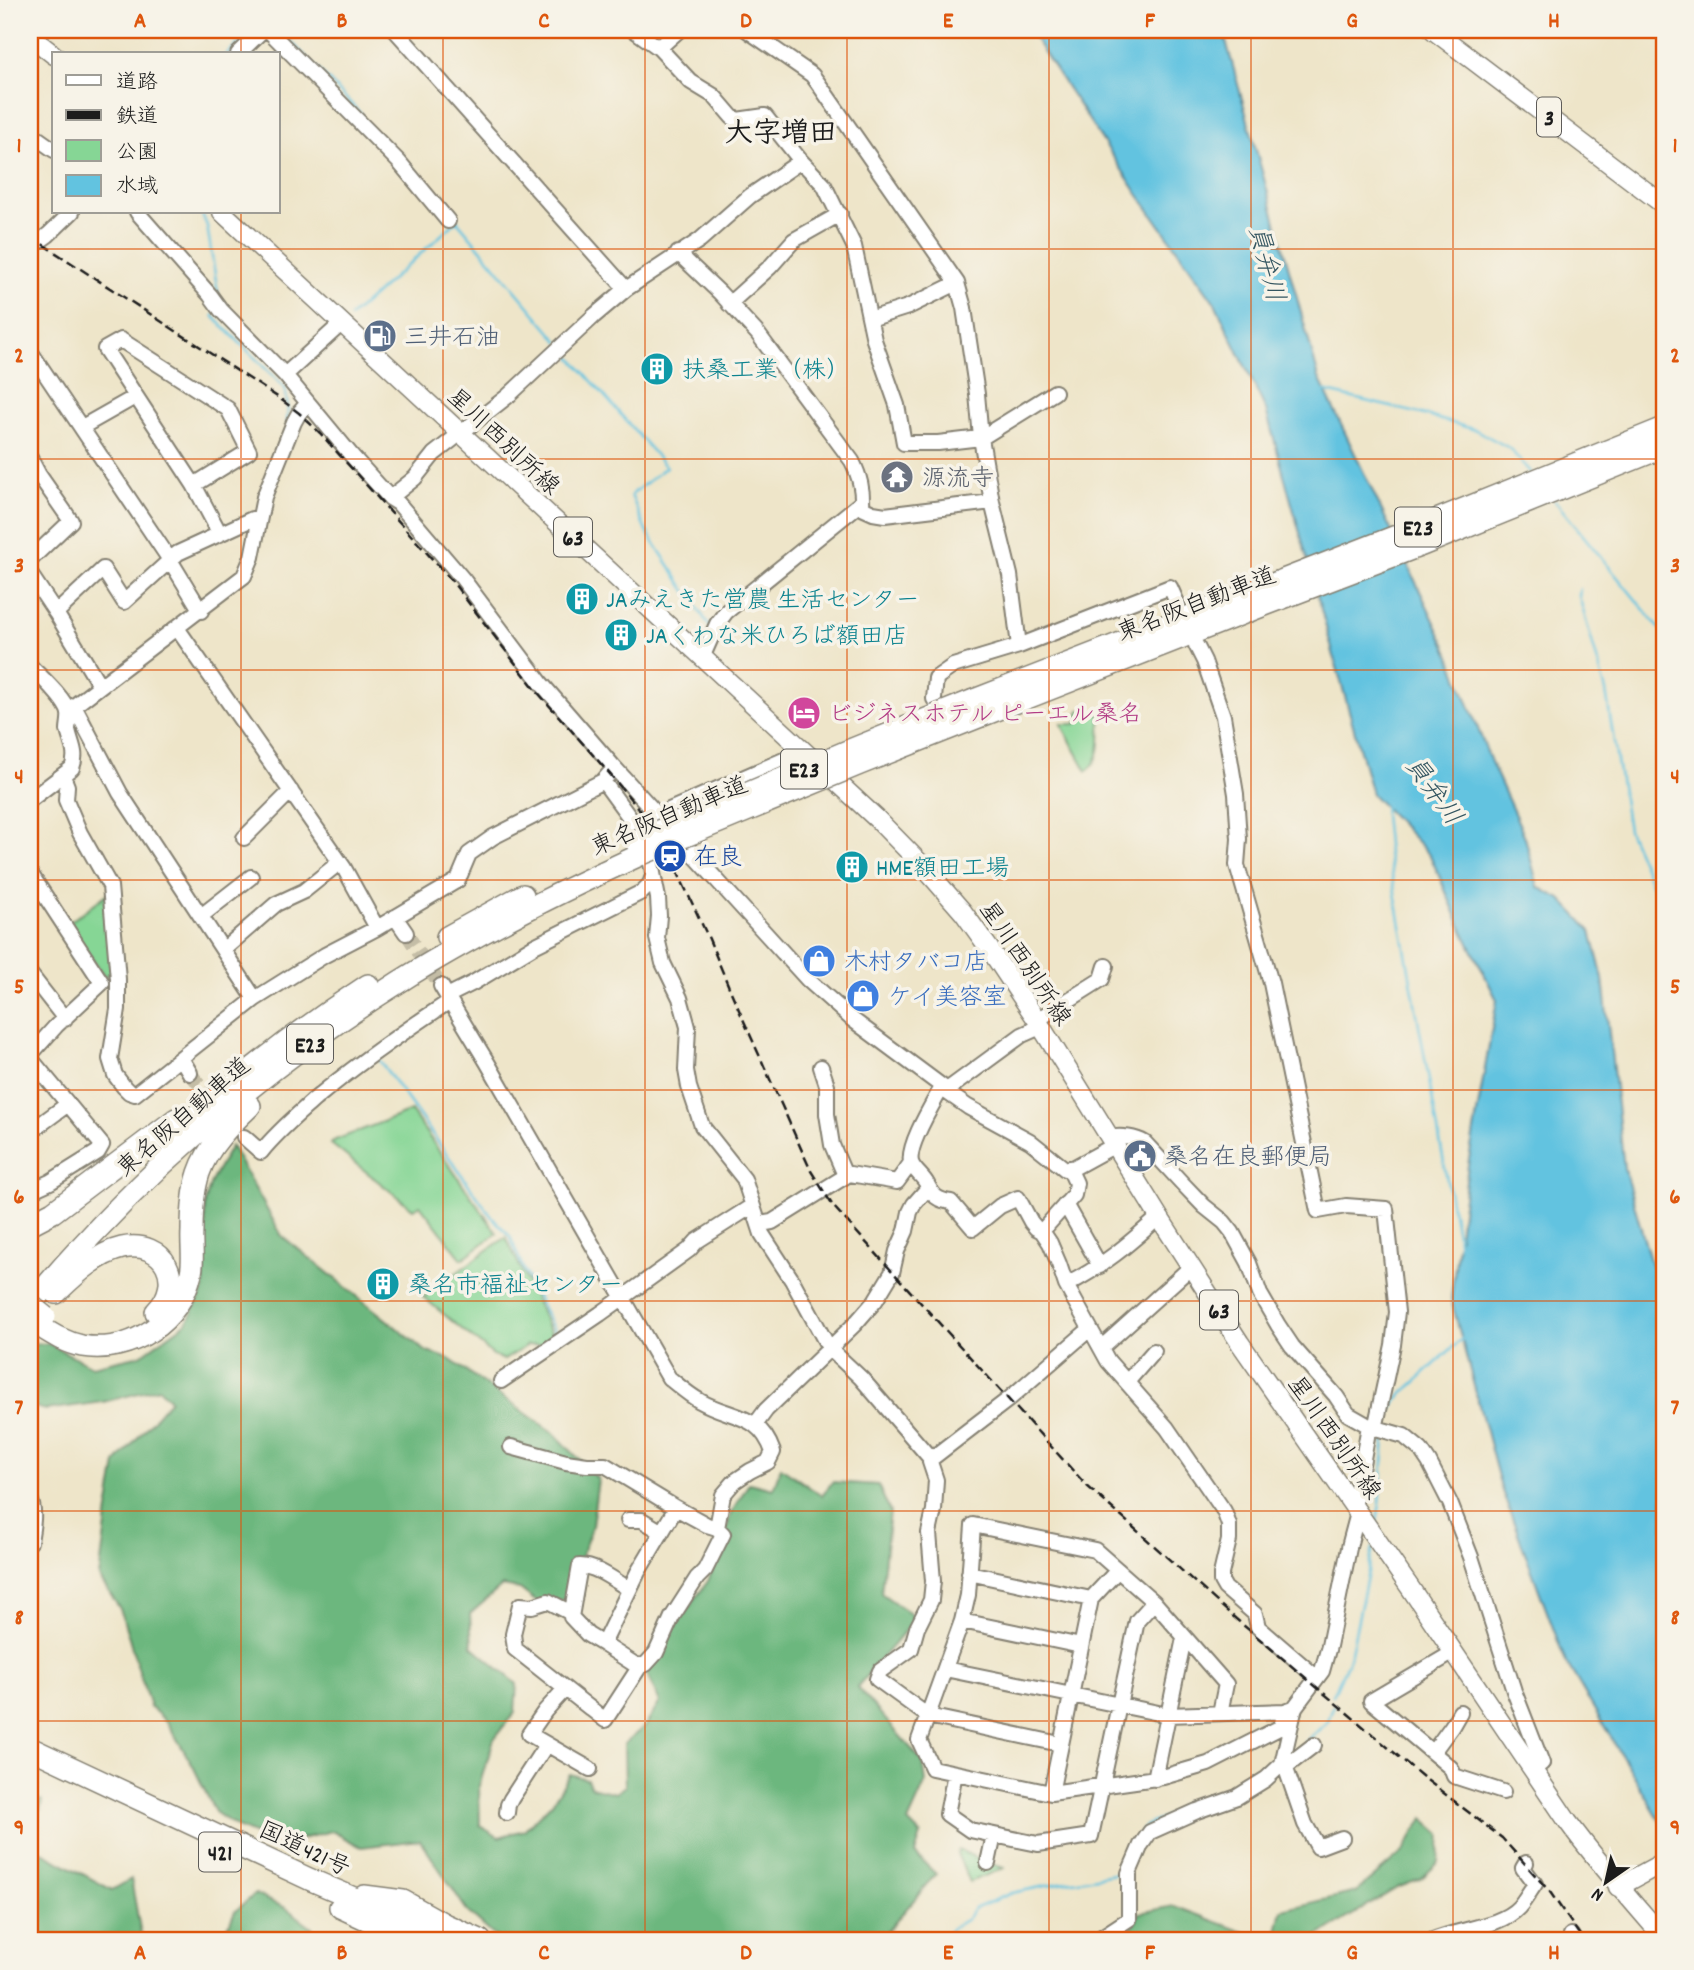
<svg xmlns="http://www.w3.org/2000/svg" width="1694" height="1970" viewBox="0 0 1694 1970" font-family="Dekko,'Klee One',sans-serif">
	<rect width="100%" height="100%" fill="#f7f3e8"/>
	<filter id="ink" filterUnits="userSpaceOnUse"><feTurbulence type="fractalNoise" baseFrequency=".0143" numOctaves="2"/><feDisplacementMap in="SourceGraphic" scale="14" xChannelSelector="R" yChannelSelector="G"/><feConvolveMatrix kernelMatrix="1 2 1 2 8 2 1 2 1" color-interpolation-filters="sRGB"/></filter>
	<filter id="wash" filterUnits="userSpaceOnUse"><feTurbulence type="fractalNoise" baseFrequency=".00686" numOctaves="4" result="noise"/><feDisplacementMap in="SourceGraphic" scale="28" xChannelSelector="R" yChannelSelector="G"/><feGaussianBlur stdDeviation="1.57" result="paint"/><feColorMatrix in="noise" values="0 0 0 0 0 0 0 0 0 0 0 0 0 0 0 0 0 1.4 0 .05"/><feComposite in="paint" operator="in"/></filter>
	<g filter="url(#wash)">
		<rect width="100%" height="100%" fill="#eee5c9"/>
		<path fill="#86d695" stroke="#517958" stroke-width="2" d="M1080,710L1100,713C1100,732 1104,759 1087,771L1061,724H1076Z
			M107,894L115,975L104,976L67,924Z
			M411,1111L497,1233L462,1259L420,1205L413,1209L331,1144L335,1140Z
			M506,1237L553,1337L541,1345H528L504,1360L493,1355L423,1297Z
			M959,1850L983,1861L1004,1868L970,1882L957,1854Z"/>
		<path fill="#6cb77e" stroke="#446a4d" stroke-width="2" d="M231,1146L282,1236L427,1352L449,1359L555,1434L598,1479L592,1526L566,1599L543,1607L520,1589L502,1586L470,1614L472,1646L517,1684L515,1712L494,1739L479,1786L480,1826L499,1837L524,1830L552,1803L570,1774L587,1779L591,1787L615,1793L625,1786L624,1744L646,1725L660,1702L647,1674L672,1630L708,1581L726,1534L730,1515L749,1483L773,1489L781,1467L822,1496L832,1482L878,1485L890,1512L881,1593L916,1618L857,1687L923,1762L926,1782L908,1822L921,1835L915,1854L936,1874L880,1940H499L468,1912L420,1840L361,1847L332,1831L301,1839L263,1838L237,1827L215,1812L193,1766L167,1722L150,1707L120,1609L99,1577L108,1510L116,1463L170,1400L159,1388L103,1402L46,1410L30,1406V1343L49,1344L92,1366L141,1355L187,1322L204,1290L205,1203L211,1182Z
			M30,1796L42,1801L33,1847L112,1890L131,1879L142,1940H30Z
			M1423,1818L1441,1834L1439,1862L1421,1879L1397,1888L1311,1940H1275L1282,1910L1356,1892L1403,1852Z
			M255,1894L286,1908L312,1927L316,1940H222L235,1911Z
			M1174,1906L1249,1934L1252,1940H1115C1128,1933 1135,1928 1139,1913Z"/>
		<path fill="#62c3e0" stroke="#3f707e" stroke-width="2" d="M1029,30H1223L1319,378L1446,646L1491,762L1525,837L1538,887L1561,899L1591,931L1603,979L1624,1168L1664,1310V1827L1565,1660L1501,1488L1451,1299L1468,1165L1497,1000L1463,931L1430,855L1372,794L1266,410L1215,303L1138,194Z"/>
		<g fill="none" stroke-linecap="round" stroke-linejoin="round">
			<path stroke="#62c3e0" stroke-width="2.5" d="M280,30L362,115
				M227,54L252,30
				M410,165L559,342
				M201,212L207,226L218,293
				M214,315V317L285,388L288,409L287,422
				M350,317L458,220
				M565,350L666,467L631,495L645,529L710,627
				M1323,391L1421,414L1476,430L1509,448L1530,472
				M1555,501L1664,634
				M1580,589L1579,596L1606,691L1628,830L1662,908
				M1385,804L1384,814L1388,854L1459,1246
				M377,1057L492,1217L510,1236L523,1268L558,1338
				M1386,1426L1387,1420L1396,1400L1463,1338
				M1376,1526L1380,1504L1385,1436
				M1333,1695L1350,1657L1373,1548
				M1306,1742L1328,1721L1333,1706
				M1136,1840L1145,1826L1181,1810
				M941,1940L952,1928L967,1919L974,1909L1012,1893L1060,1883L1115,1874L1124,1869"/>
		</g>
	</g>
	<g filter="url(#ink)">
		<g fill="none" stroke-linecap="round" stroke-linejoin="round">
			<path stroke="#c4bda6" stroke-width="14" stroke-dasharray="14 7" stroke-linecap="butt" d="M406,933L441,986
				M190,1073L218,1107"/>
			<defs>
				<path id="minor" d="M268,30L399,162L448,221
					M395,30L626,289
					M634,30L659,48L691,82L714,96L732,117L737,120L765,116L801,161L824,185L854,246L874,340L897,405L904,443H938L981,438L1055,392
					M747,30L812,75L818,83L957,283L964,308L977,394L981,438L992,502L1010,575L1019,646
					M659,48L679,30
					M238,54L263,30
					M30,133L54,150
					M137,212L210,295L221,310L285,375L352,456L390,498L398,503L462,578L541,683L613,766L808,980L853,1020L947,1090L948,1093L968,1107L1030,1141L1065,1169L1075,1167L1115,1145
					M30,248L48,235L72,212
					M678,253L720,293L758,334L852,461C860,477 863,490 862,508L873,513L885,515L992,502
					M729,304L770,267L794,240L840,214
					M870,319L908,307L957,283
					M30,351L170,560L201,611
					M285,375L342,323
					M82,427L135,397
					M30,458L39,475L71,521L30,560
					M194,485L249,451L228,409L121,340L105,349L194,485L220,534
					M390,498L415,478L434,454L508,396L594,316L626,289L700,240L750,196L801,161
					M30,574L56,613L100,686
					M56,613L103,569L124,602L178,553L252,519L258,520
					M177,628L344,868L377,928
					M1196,645L1204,661L1223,716L1236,794L1239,839L1237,865L1271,983L1318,1211L1346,1206L1386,1209L1397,1312L1393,1345L1375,1429
					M702,658L717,624L726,612L862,502
					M30,666C41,677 65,698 69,713C70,719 68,725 68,730C71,744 78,753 72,768L30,800
					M934,699L936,678L953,666L1019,646L1170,587L1178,605
					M74,706L120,793L255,999
					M69,714L74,706L244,576L252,557L264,497L294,422L299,413L308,403
					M63,776L67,786L66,800L80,833L110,886L118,979V1009L110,1059L115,1075L124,1087L129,1092L135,1094L255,999L325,955L377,928L458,880L469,854L493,837L603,781L609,774
					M603,781L638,829L651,863L658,898L659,916L657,938L663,963L680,998L688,1027L686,1070L689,1087L702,1126L744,1179L762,1234L792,1280L829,1348L861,1378L931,1459L930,1462L936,1480L934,1510L929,1533L933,1581L931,1600L917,1628L911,1649L880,1671L877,1679L928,1716L1060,1744
					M658,815L802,752
					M244,838L291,791
					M30,873L102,983L56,1026L30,1055
					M201,916L251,877
					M395,917L406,933
					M223,950L276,904L304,891L340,862
					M30,974L65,1019
					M441,986L487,1062L669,1378C679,1386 689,1395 700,1401C731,1419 759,1412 773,1452L768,1462L750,1471L735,1481L723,1495L717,1528L707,1525L676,1508L605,1465H587L566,1462L511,1447
					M447,996L473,983L534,946L642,892L650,884L653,876
					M1037,1020L1102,979L1106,966
					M30,1058L102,1145L98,1152L50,1182L30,1191
					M181,1058L190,1073
					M821,1067L827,1085V1114L832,1145L844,1173L897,1182L911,1163
					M942,1087C934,1102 907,1145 911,1162C913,1170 923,1176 927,1184C933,1196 937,1200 951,1202L973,1228L1000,1206L1018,1198L1031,1222L1036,1228L1042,1231L1050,1243L1059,1264L1066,1285L1108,1361L1167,1428L1224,1511L1229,1525V1540L1221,1574V1581L1225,1588L1255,1614L1258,1627L1316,1677
					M947,1090L1022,1035L1040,1027
					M30,1132L68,1104
					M244,1137L261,1152C278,1131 295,1117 315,1099C358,1063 403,1032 450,1001
					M1110,1138C1121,1135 1136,1138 1145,1143L1182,1183L1204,1206L1224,1222L1232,1232L1249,1263L1260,1294L1278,1325L1292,1346L1336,1396L1348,1414L1369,1426L1404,1436L1421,1450L1429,1462L1450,1503L1471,1557L1514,1691L1542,1763L1533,1770
					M1065,1204L1100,1266
					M760,1224L772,1222L849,1174
					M1042,1231L1074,1195L1076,1183L1069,1168
					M1066,1285C1101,1268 1130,1243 1159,1217
					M1101,1348L1191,1267
					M501,1381L600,1314L689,1250L697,1241L752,1206
					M1127,1382L1154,1351
					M755,1425L766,1410L855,1324L875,1301L892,1273L897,1251L906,1231L910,1212L914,1204L928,1188
					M931,1459L1009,1399L1084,1334L1091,1331
					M30,1499C36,1512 32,1528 30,1542
					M1354,1508L1369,1426
					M628,1520H642L662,1532
					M969,1573L1091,1599
					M571,1613L548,1601L532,1606L520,1605L513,1634L515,1649L605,1720L640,1666L634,1664L603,1644L638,1572L676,1508
					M962,1621L1081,1646
					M603,1644L588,1635L571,1617L580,1566C597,1566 615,1581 629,1589
					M1454,1652L1371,1701L1451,1768L1454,1776L1503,1792
					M640,1666L646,1664L656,1653L672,1617L697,1578L705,1570L723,1534L717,1528
					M945,1669L1168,1715L1285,1711L1294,1708
					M565,1689L545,1711L529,1734L590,1769
					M1220,1713L1226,1684L1154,1602L1095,1550L973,1525L968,1595L962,1621L919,1740L932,1768L1051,1793L1163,1777L1208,1764L1281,1727L1285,1711
					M1433,1752L1452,1726L1460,1712
					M1281,1766L1286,1769L1305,1824L1318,1847L1342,1838
					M1284,1768L1314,1745
					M955,1773L947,1814L970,1830L1038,1844L1091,1836L1137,1621L1154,1602
					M1155,1779L1184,1638
					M1051,1793L1091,1599L1118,1570
					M507,1813L508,1805L511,1799L546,1745
					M988,1863L994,1835
					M1571,1935L1574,1940
					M1097,1940L1129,1919V1873L1141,1845L1150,1832L1197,1811L1237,1797L1266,1779L1282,1764L1295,1707L1322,1671L1329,1646L1350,1543L1358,1513
					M1433,1940C1458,1929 1501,1927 1519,1907C1525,1900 1530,1891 1535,1884L1523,1868L1526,1863"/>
				<path id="major" d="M1433,30L1664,205
					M30,36L54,55
					M222,212L877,819L922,865L963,912L991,951L1037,1020L1159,1217L1240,1343L1411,1589L1568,1822C1598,1863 1631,1900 1664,1938
					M1618,1887L1664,1862"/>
				<path id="highway" d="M974,700L1417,528L1664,428
					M981,716L1267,604L1422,545L1664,447
					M447,937L523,895
					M167,1141C230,1084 297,1031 368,985
					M30,1224L53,1212L176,1119
					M56,1293C74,1276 96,1254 122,1248C165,1239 186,1282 156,1312
					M30,1305C134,1180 260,1069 399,982C476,933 559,892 642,854
					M39,1326C53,1335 66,1343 82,1346C131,1354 180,1322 191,1273C194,1260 191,1245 192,1231C192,1212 193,1191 199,1173C208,1146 230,1125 250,1106
					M30,1748L309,1879L377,1908L445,1940
					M364,1896L403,1901L444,1924L480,1940
					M340,1907L411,1940"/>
			</defs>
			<use href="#minor" stroke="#858072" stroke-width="18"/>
			<use href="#major" stroke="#858072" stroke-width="21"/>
			<use href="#highway" stroke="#858072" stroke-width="24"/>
			<use href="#minor" stroke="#fff" stroke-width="14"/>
			<use href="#major" stroke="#fff" stroke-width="18"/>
			<use href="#highway" stroke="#fff" stroke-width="21"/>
			<path stroke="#1c1c1c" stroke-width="2.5" stroke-dasharray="10 5" stroke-linecap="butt" d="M30,236L279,398L299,413L320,433L451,580L539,694L609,773L648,820L670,856L709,939L731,992L811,1171L833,1206L1086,1485L1236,1619L1423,1777L1502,1838L1550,1892L1583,1940"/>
			<defs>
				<path id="highway-bridge" d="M635,841L850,750L974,700
					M642,854L860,764L981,716
					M30,1305L45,1317"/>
			</defs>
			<use href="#highway-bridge" stroke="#858072" stroke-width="24" stroke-linecap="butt"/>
			<use href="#highway-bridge" stroke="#fff" stroke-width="21"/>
		</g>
	</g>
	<path fill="none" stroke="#de560d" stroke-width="2" stroke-opacity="0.55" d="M241,30V54M443,30V1940M645,30V1940M847,30V1940M1049,30V1940M1251,30V1940M1453,30V1940M241,212V1940M30,249H1664M30,459H1664M30,670H1664M30,880H1664M30,1090H1664M30,1301H1664M30,1511H1664M30,1721H1664"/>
	<defs>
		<symbol id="fuel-disc" viewBox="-11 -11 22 22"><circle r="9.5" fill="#5c6f8a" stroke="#f7f3e8"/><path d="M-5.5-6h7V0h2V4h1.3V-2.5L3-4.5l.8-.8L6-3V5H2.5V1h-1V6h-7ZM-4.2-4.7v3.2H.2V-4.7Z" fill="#fff"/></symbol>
		<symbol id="building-disc" viewBox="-11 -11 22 22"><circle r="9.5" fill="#0f9aa8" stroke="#f7f3e8"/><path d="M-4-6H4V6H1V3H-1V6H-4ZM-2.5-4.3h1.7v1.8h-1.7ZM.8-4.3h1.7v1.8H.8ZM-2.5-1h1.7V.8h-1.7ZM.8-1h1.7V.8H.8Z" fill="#fff"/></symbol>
		<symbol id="temple-disc" viewBox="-11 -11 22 22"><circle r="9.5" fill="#6b7280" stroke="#f7f3e8"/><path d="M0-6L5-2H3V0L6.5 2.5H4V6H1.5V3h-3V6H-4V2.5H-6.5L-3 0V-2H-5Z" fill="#fff"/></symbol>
		<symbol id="hotel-disc" viewBox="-11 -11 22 22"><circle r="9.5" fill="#d1479c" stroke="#f7f3e8"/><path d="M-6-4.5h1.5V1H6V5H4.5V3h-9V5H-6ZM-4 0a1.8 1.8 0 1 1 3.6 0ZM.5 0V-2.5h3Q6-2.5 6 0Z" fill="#fff"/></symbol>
		<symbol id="station-disc" viewBox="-11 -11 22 22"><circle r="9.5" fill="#1a4fb4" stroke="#f7f3e8"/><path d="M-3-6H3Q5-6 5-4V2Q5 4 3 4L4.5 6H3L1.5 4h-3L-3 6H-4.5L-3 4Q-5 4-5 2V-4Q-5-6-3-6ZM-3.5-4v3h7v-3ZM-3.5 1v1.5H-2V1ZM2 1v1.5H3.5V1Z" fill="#fff"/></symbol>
		<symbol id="shop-disc" viewBox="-11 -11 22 22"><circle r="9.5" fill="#3f7fe0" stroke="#f7f3e8"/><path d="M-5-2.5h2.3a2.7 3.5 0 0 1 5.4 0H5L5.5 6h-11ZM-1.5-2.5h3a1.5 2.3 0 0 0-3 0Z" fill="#fff"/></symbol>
		<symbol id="civic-disc" viewBox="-11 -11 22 22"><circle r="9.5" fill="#5c6f8a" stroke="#f7f3e8"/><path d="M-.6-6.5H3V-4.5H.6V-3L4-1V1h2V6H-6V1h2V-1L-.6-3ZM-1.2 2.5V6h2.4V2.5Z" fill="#fff"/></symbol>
	</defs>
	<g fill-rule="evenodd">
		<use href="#fuel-disc" x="361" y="317" width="38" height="38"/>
		<use href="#building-disc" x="638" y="350" width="38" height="38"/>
		<use href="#temple-disc" x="878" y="458" width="38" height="38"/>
		<use href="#building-disc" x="563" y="580" width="38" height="38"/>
		<use href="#building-disc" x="602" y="616" width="38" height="38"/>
		<use href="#hotel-disc" x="785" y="694" width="38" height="38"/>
		<use href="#station-disc" x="651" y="837" width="38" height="38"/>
		<use href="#building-disc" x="833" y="848" width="38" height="38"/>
		<use href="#shop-disc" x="800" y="942" width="38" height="38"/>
		<use href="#shop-disc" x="844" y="977" width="38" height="38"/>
		<use href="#civic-disc" x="1121" y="1137" width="38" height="38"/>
		<use href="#building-disc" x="364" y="1265" width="38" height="38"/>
	</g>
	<g text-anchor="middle" stroke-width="7" stroke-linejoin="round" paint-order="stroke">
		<g fill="#f7f3e8" stroke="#5e5c59" stroke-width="2">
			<rect x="1537" y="97.5" width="24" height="39" rx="5"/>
			<rect x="1395" y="507.5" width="46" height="39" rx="5"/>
			<rect x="554" y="517.5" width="38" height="39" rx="5"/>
			<rect x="781" y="749.5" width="46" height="39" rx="5"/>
			<rect x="287" y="1024.5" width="46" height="39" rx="5"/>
			<rect x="1200" y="1290.5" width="38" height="39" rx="5"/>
			<rect x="199" y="1832.5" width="42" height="39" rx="5"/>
		</g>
		<g font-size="23" font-weight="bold" fill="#1c1c1c">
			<text x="1549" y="125">3</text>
			<text x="1418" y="535">E23</text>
			<text x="573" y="545">63</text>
			<text x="804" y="777">E23</text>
			<text x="310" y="1052">E23</text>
			<text x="1219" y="1318">63</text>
			<text x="220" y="1860">421</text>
		</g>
		<g font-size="24" fill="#4e5e75" stroke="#f7f3e8" text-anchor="start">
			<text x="404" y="344">三井石油</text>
			<text x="1164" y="1164">桑名在良郵便局</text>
		</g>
		<g font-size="24" fill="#0d838f" stroke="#f7f3e8" text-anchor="start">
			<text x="682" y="377">扶桑工業（株）</text>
			<text x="606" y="607">JAみえきた営農 生活センター</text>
			<text x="646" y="643">JAくわな米ひろば額田店</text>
			<text x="876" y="875">HME額田工場</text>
			<text x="408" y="1292">桑名市福祉センター</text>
		</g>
		<g font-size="24" fill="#1c1c1c" stroke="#f7f3e8">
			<text transform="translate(504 441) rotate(43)" y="8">星川西別所線</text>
			<text transform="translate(1196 603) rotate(-21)" y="8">東名阪自動車道</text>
			<text transform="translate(669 815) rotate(-23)" y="8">東名阪自動車道</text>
			<text transform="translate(1026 963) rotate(56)" y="8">星川西別所線</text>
			<text transform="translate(183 1116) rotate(-41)" y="8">東名阪自動車道</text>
			<text transform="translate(1335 1437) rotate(55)" y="8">星川西別所線</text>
			<text transform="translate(305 1848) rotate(25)" y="8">国道421号</text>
		</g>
		<g font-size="24" fill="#5b616d" stroke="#f7f3e8" text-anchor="start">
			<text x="922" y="485">源流寺</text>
		</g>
		<g font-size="24" fill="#b23c85" stroke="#f7f3e8" text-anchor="start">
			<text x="828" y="721">ビジネスホテル ピーエル桑名</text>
		</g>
		<g font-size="24" fill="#164399" stroke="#f7f3e8" text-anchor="start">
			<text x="694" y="864">在良</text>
		</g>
		<g font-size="24" fill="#366cbe" stroke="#f7f3e8" text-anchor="start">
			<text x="844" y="969">木村タバコ店</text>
			<text x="888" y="1004">ケイ美容室</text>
		</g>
		<g font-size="26" font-style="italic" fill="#345661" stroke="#f7f3e8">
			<text transform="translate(1268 263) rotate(76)" y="9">員弁川</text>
			<text transform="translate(1435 790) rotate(54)" y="9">員弁川</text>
		</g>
		<g font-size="28" font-weight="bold" fill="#1c1c1c" stroke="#f7f3e8">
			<text x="781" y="141">大字増田</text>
		</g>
	</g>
	<rect width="1694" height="1970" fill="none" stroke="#f7f3e8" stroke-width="77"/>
	<rect x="52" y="52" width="228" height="161" fill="#f7f3e8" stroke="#9f9d96" stroke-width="2"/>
	<rect x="66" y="75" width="35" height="10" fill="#ffffff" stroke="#9f9d96" stroke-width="2"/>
	<text x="116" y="88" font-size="21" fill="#1c1c1c">道路</text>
	<rect x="66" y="110" width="35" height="10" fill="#1c1c1c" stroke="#9f9d96" stroke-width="2"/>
	<text x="116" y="122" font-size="21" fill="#1c1c1c">鉄道</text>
	<rect x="66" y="140" width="35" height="21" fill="#86d695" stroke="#9f9d96" stroke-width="2"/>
	<text x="116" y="158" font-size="21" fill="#1c1c1c">公園</text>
	<rect x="66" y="175" width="35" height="21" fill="#62c3e0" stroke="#9f9d96" stroke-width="2"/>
	<text x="116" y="192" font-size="21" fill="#1c1c1c">水域</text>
	<g transform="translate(1606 1882) rotate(214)" stroke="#f7f3e8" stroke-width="5" paint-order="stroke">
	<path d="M0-5L12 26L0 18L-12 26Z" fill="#1c1c1c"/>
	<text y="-10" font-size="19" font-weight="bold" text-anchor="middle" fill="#1c1c1c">N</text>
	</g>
	<rect x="38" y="38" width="1618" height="1894" fill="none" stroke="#de560d" stroke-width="2.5"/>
	<g font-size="23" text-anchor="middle" font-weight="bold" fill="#de560d">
		<text x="140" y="27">A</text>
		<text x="342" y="27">B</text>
		<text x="544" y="27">C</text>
		<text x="746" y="27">D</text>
		<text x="948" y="27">E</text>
		<text x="1150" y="27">F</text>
		<text x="1352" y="27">G</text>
		<text x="1554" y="27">H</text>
		<text x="19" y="152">1</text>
		<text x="1675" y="152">1</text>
		<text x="19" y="362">2</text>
		<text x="1675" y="362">2</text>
		<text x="19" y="572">3</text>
		<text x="1675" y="572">3</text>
		<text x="19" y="783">4</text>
		<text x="1675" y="783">4</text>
		<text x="19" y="993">5</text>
		<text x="1675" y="993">5</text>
		<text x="19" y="1203">6</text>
		<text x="1675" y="1203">6</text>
		<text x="19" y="1414">7</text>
		<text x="1675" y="1414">7</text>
		<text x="19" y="1624">8</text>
		<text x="1675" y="1624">8</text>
		<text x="19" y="1834">9</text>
		<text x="1675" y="1834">9</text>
		<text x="140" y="1959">A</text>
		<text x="342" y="1959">B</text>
		<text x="544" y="1959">C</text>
		<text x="746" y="1959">D</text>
		<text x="948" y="1959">E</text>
		<text x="1150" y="1959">F</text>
		<text x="1352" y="1959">G</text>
		<text x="1554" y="1959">H</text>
	</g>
</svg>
